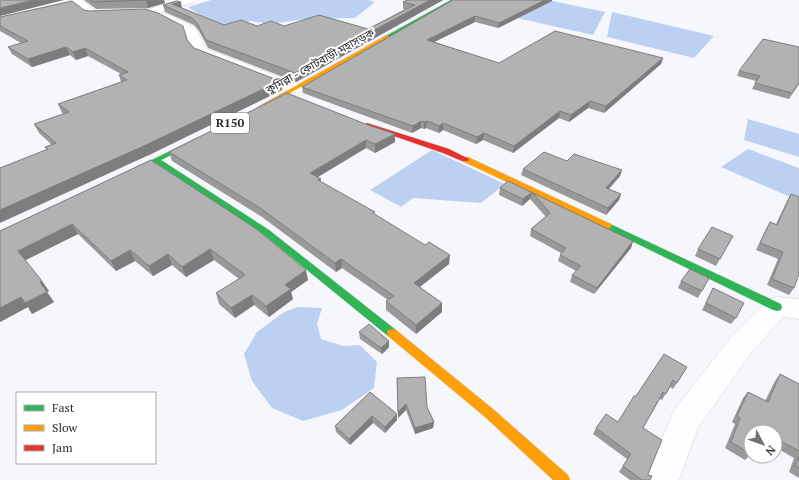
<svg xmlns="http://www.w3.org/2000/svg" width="799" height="480" viewBox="0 0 799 480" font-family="'PT Serif','Noto Sans Bengali',serif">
	<rect width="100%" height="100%" fill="#f6f7fc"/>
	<path fill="#bcd1f2" d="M211,0H369L375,2L355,18L305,19L271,24L251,21L218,26L188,7Z
		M518,0H548L605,12L593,35L495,13Z
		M612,12L714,36L694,58L607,37Z
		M748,119L799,134V157L744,140Z
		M748,149L799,168V201L721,167Z
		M432,150L505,184L481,203L413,198L401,207L370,190Z
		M298,307L322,308L317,324L321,339L343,346L360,345L377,362L374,388L342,410L303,421L272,408L252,381L244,354L257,332L284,312Z"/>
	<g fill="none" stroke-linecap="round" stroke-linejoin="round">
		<defs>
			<path id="street" d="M70,0H82L95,11L149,9L179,0H196L195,2L161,12C169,15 190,23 196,29C201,35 201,44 207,49L302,86L304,89L302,92L297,93L292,92L197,55L191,47L186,33L161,19L147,15L92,17L88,16Z
				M777,297L799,299V319L783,317L751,353L698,428L679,480H645L674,410L731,337L768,300Z"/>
			<path id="fast" d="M451,0H456L389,38L384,37Z
				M197,138L199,139V141L161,160L269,230L396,330L397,333L396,336L392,337L388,336L263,234L156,163L130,176H124L123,174Z
				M608,223L781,304L782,307L781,310L777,311L773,310L605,228L604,226Z"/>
			<path id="slow" d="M387,35L389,36V38L263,108L258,107Z
				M462,157H468L611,224L612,226L608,229L605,228L462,161Z
				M392,329L396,330L493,409L568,475L570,480H553L485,417L388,336L387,333L388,330Z"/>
			<path id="jam" d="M367,123L449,149L469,159L468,161H462L443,153L365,126L364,125Z"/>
		</defs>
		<use href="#street" stroke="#d1d2d7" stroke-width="1"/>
		<use href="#fast" stroke="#d1d2d7" stroke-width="1"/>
		<use href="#slow" stroke="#d1d2d7" stroke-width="1"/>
		<use href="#jam" stroke="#d1d2d7" stroke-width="1"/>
		<use href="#street" fill="#fefeff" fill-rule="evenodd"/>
		<use href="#fast" fill="#30b455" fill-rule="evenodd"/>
		<use href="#slow" fill="#ff9f0a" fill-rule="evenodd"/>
		<use href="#jam" fill="#e5322d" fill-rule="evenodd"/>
	</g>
	<path fill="#9a999a" d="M84,0H164L165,3L148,8L96,9Z
		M407,0H443L296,82L208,48L199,31L194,25L165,12L163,5L182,8L224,25L284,26L368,29L405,9H403V2Z
		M453,0L552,1L498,28L475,22L434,42L499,63L663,58L661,64L604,113L588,108L569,122L559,118L513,153L483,140L476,144L443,130L439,133L426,128L424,129L421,128L412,133L303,93L302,87Z
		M84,10L187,40L194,48L280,81L282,90L149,155L47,150L45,147L52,145L39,133L34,124L63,114L62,113L58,104L121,82L119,75L121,74L88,56L76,60L70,55L32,67L12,54L8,47L21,43L0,31V17Z
		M739,71L799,84L789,99L752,89L756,81L737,76Z
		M395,134V142L375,153L366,148L318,177L321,179V182L375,215L449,264L420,287L442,312L416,334L386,310V301L388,300L342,268L336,272L262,217L172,161L169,152Z
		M151,160L308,280L291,292L293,299L269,317L254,305L235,318L219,304L216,293L239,279L214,260L186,277L172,265L153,276L135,261L116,271L78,234L25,260L49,291L47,292L54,302L32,314L28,307L0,322V231Z
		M567,161L622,170L620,176L609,189L621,194L619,200L606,215L521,175L523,169Z
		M508,181L633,241L631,248L594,294L570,282L572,275L576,271L558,261L560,255L561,253L530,236L531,229L546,217L530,199L522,206L499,195L500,188Z
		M791,194L794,288L789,295L767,285L778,259L756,250L766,229L770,222L776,224L787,201Z
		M733,236L716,266L695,256L698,249Z
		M709,278L698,298L678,288L681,281Z
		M713,288L736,318L731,324L702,310Z
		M359,332L389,347L382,354L360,339Z
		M687,367L673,389L670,387L662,400L660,399L643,428L648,474L650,480H630L619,472L627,459L593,434L596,428L618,422L636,396Z
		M780,374L799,384V478L789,472L794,458L775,447V432H751V454L745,460L725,448L735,424L732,422L743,398L748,392L765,401L775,381Z
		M397,378L427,407L434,422L433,428L415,434L406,410L398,418Z
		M370,392L397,414V420L385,433L373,423L350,445L336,432L335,426Z"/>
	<path fill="#7d7d7d" d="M34,0H64L0,16V8Z
		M147,0H164L165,3L148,8L146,1Z
		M430,0H443L296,82L295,73Z
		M545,0H552V1L498,28L499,23Z
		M181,2L182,9L172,4Z
		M475,16V22L426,46L427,40Z
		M66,47L70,55L32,67L28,59Z
		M85,48L88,56L76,60L73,52Z
		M663,58L661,64L604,113L606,106Z
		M280,81L282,90L149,155L0,223V210Z
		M590,101L588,108L569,122L571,115Z
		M560,111L559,118L513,153L514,146Z
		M421,121V128L412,133L413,126Z
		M427,121L426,128L424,129V122Z
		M443,123V130L439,133V126Z
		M484,133L483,140L476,144L477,137Z
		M395,134V142L375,153V144Z
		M366,140V148L311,181L310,173Z
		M622,170L620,176L604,194L606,188Z
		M532,192L530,199L522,206L523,199Z
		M621,194L619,200L606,215L608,208Z
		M72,224L78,234L24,261L18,251Z
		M633,241L631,248L594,294L597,288Z
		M210,249L214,260L186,277L182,267Z
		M130,250L135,261L116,271L111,261Z
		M168,254L172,265L153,276L149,266Z
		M450,255L449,264L413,292L414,283Z
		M341,259L342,268L336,272L335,263Z
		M306,270L308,280L291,292L293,299L269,317L266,306L285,285Z
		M42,281L49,291L46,292L40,282Z
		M47,292L54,302L32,314L28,307L0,322V308L21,297Z
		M252,295L254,305L235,318L231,308Z
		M442,303V312L416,334V325Z
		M389,341V347L382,354L381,348Z
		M406,404V410L398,418V412Z
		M397,414V420L385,433V427Z
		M372,416L373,423L350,445L349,439Z
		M434,422L433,428L415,434V428Z"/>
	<path fill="#b3b2b3" stroke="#7d7d7d" d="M0,0H34L0,8Z
		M90,0H147L93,2Z
		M407,0H430L295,73L206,40L197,23L192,18L163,5L177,1L181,2L172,4L224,25L241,20L257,26L271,21L284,26L319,15L368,29L415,5L403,2Z
		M453,0H545L499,23L475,16L427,40L499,63L555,31L663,58L606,106L590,101L571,115L560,111L514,146L484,133L477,137L443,123L439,126L427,121L424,122L421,121L413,126L302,87Z
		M72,1L84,10L89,11L145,9L158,13L183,26L187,40L194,48L280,81L146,145L0,210V168L48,149L45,147L56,143L34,124L69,112L58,104L127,80L119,75L128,72L85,48L73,52L66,47L28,59L8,47L28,41L0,26V17Z
		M763,39L799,47V83L792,93L755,83L760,76L739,71Z
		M287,93L368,125L395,134L375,144L366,140L310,173L321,179L318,180L375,212L373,213L425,245L429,242L450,255L414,283L442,303L416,325L386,301L394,296L341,259L335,263L260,208L169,152Z
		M544,152L567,161L574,154L622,170L606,188L621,194L608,208L523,169Z
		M151,160L255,228L306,270L285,285L291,289L266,306L252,295L231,308L216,293L245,275L210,249L182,267L168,254L149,266L130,250L111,261L72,224L18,251L42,281L40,282L47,292L25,303L21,297L0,308V231Z
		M508,181L633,241L597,288L572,275L581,266L560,255L566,248L531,229L550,213L532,192L523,199L500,188Z
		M791,194L799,197V274L794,288L772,279L783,252L760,243L770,222L777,225Z
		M712,227L733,236L720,259L698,249Z
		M690,269L709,278L702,291L681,281Z
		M713,288L744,303L736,318L706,303Z
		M369,324L389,341L381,348L359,332Z
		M664,354L687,367L677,383L673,380L666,394L663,392L643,428L662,440L648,474V475L652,476L650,480H642L623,466L631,454L596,428L606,414L618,422L634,396H636Z
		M780,374L799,384V451L775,438V432H765L761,429L760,432H751V454L731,442L740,418L737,416L748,392L768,402Z
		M425,377L427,407L434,422L415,428L406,404L398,412L397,378Z
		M370,392L397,414L385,427L372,416L349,439L335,426Z
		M799,456V468L795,466Z"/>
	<g text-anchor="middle" stroke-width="4" stroke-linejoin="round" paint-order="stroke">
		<g font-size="11" fill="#26282c" stroke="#fff">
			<text transform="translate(320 61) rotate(-29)" y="4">কুমিল্লা - কোটবাড়ী মহাসড়ক</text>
		</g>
		<rect fill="#fff" stroke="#67686b" stroke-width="1" x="211" y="113" width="38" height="20" rx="3"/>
		<g font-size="12" font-weight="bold" fill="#26282c">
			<text x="230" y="127">R150</text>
		</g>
	</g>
	<rect x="16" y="392" width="140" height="72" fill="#ffffff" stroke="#a8a9ab"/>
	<rect x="24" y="405" width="20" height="6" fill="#30b455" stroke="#a8a9ab"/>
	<text x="52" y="412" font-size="12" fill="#26282c">Fast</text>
	<rect x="24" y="425" width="20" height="6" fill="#ff9f0a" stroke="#a8a9ab"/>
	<text x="52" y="432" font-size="12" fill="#26282c">Slow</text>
	<rect x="24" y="445" width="20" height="6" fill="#e5322d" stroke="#a8a9ab"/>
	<text x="52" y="452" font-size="12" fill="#26282c">Jam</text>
	<g transform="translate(763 444) rotate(131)"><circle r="19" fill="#ffffff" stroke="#a8a9ab"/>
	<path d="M0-3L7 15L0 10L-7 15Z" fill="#6f7075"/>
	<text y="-6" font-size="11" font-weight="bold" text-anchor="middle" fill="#26282c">N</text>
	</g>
</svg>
